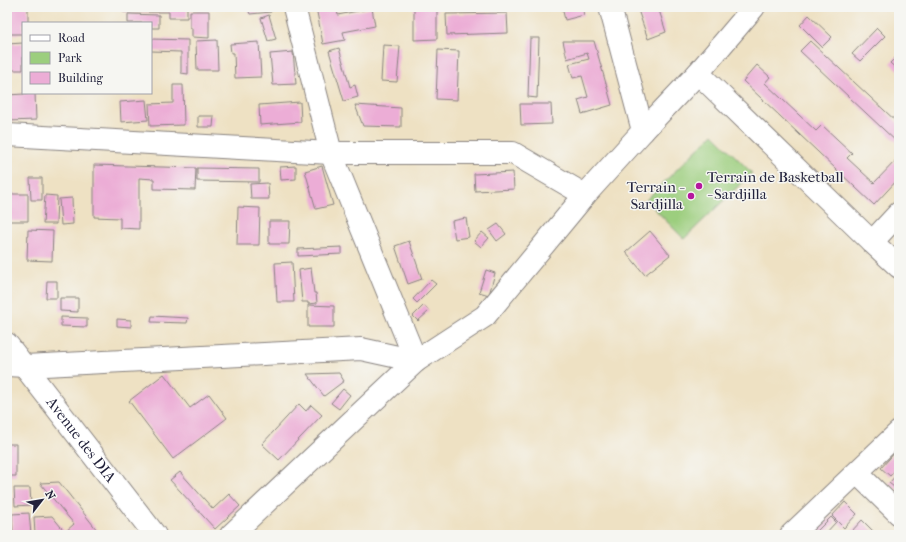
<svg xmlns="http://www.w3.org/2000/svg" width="906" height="542" viewBox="0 0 906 542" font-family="'IM FELL French Canon',serif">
	<rect width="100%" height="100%" fill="#f6f6f2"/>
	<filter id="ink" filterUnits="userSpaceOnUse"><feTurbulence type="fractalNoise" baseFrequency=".025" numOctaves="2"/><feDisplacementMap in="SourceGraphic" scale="8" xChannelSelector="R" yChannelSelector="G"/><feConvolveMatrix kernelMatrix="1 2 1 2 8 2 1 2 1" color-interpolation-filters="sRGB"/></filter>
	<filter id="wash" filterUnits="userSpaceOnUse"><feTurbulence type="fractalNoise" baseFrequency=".012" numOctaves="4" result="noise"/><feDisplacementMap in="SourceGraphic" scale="16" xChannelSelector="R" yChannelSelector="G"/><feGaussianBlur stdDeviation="0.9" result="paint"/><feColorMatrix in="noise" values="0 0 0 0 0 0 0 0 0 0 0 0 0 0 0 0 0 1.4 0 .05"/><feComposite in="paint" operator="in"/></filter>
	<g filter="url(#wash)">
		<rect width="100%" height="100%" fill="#eee1c3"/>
		<path fill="#9cce7e" stroke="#5f785c" d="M713,134L752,173L684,239L646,200Z"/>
		<g id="blocks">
			<path fill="#ecadd6" d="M7,7H28V23H23V34H7Z
				M123,7H187V18H169V12H123Z
				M247,7H270L271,12L250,14Z
				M316,7H336L338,15L372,8L375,26L343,32L345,40L323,44Z
				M414,7H437V39L414,40Z
				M562,7H582L584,15L565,20Z
				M637,7H658L666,32L648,39Z
				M190,11H209V38L192,37V28H190Z
				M507,13L508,33L447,35L446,14Z
				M128,14L159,15V28H151V23H128Z
				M269,15L276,39L268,41L261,18Z
				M809,15L832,37L822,47L800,25Z
				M877,28L885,36L860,61L852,54Z
				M530,38H539L537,98L528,97Z
				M151,39L188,40V74L181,73V52L151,51Z
				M217,40L218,70H197L196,41Z
				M563,41H594L612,105L582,114L578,100L588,97L582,76L573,78L569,64L589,59L587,53L567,59Z
				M810,41L899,124V144L800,51Z
				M259,42L261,77L235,78L234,53H231L230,44Z
				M23,43V70H7V44Z
				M383,45L400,46L397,82L381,81Z
				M339,48L350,87L355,85L358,97L344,101L329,51Z
				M438,50L459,51L457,100L436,99Z
				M293,52L296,84L273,85L270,54Z
				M899,54V71L890,63Z
				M757,65L770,77L765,83L816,131L822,125L852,153L847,158L874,183L899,157V178L874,205L743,81Z
				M173,85H183L184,125L150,126L149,104L173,103Z
				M24,93H35L36,120L8,121L7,95L24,94Z
				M146,100L148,120L121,122L120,102Z
				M300,102L301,122L260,125L259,105Z
				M520,104H551L552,124L521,125Z
				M355,105L401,108V127L363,126Z
				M198,116H214L213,127H198Z
				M94,165L196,168L195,190L154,189V179L139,178V229L120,228V218L94,217Z
				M296,166V179L281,180L280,167Z
				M322,166L333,205L316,209L305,171Z
				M197,168L259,169V182L197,181Z
				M513,172L514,189L475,191L474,174Z
				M30,178H42V200H31Z
				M268,183L269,199H251L250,184Z
				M7,194H28V221H7Z
				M45,195L57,196L56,224H43Z
				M72,198L73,224L61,225L59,199Z
				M238,207L260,208L259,245H237Z
				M466,218L469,237L455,239L452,221Z
				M269,221H290L289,244H269Z
				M498,224L506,234L497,241L489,230Z
				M28,230L53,231L52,261L27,260Z
				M650,231L670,255L645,275L626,252Z
				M482,232L489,238L481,247L474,241Z
				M409,241L422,279L408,284L395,246Z
				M342,247V254L298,256V249Z
				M292,262L294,302H277L275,263Z
				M311,268L314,293H316L317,303L308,304V302H302L299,270Z
				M486,270L495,273L489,295L479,292Z
				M431,280L436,284L417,303L413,299Z
				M47,281H57V298H46Z
				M60,298H78V312L60,311Z
				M308,305L334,306V327H308Z
				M424,305L429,311L418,321L413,316Z
				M152,316L188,318L187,323L151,322Z
				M61,317L87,318V327L61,326Z
				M117,319L131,320V327L117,326Z
				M339,373L344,381L324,396L307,374Z
				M164,374L190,408L209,394L227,418L173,459L129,401Z
				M343,389L350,395L339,409L331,403Z
				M299,404L306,411L311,405L322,415L279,460L262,444Z
				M7,444H16V476H7Z
				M897,450L899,452V466L890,476L881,468Z
				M180,472L213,509L229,494L240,506L215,529L170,480Z
				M899,472V491L889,483Z
				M59,482L101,535H35L34,517L52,516L65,532L74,524L40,483Z
				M14,488H30L31,505L15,506Z
				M845,502L857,514L844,528L832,516Z
				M29,513L31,534L13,535L12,514Z
				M831,517L836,522L824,535H813Z
				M862,520L877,535H853L850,533Z"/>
		</g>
	</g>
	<g filter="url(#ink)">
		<use href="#blocks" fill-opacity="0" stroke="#88827f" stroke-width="1"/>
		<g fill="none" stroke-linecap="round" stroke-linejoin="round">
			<defs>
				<g id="minor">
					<path d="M294,7L331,153L416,361"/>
					<path d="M610,7L643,131"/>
					<path d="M698,73L872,242L899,267"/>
					<path d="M7,135L331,153H513L585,195"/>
					<path d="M872,242L899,213"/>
					<path id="s1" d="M7,344L155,535"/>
					<path d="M7,365L25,366L361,349L416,361"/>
					<path d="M857,473L899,514"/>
					<path d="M231,535L416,361L485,316L585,195L643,131L698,73L754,7"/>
					<path d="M791,535L899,432"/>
				</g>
			</defs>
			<use href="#minor" stroke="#88827f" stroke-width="24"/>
			<use href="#minor" stroke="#fff" stroke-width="22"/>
		</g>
	</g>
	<g fill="#b5179e" stroke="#f6f6f2" stroke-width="1.5">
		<circle cx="699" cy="186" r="4"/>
		<circle cx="691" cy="196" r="4"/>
	</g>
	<g text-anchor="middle" stroke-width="3" stroke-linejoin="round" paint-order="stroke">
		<g font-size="15" fill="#22223b" stroke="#f6f6f2" text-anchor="start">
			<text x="707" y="182">Terrain de Basketball<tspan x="707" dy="17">- Sardjilla</tspan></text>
			<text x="683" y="192" text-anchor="end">Terrain -<tspan x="683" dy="17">Sardjilla</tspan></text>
		</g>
		<g font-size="15" fill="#22223b" stroke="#f6f6f2">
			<text dy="5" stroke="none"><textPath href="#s1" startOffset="121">Avenue des DIA</textPath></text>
		</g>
	</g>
	<rect width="906" height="542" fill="none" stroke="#f6f6f2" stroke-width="24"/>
	<rect x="22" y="22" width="130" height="72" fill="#f6f6f2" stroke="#a1a1a9"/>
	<rect x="30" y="35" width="20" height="6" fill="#ffffff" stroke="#a1a1a9"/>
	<text x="58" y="42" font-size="12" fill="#22223b">Road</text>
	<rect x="30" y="52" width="20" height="12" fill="#9cce7e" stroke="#a1a1a9"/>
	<text x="58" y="62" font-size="12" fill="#22223b">Park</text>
	<rect x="30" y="72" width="20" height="12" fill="#ecadd6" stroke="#a1a1a9"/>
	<text x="58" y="82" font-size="12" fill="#22223b">Building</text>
	<g transform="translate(42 500) rotate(59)" stroke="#f6f6f2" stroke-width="3" paint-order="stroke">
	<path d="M0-3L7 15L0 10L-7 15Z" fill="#22223b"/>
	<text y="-6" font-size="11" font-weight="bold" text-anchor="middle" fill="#22223b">N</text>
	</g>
</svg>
